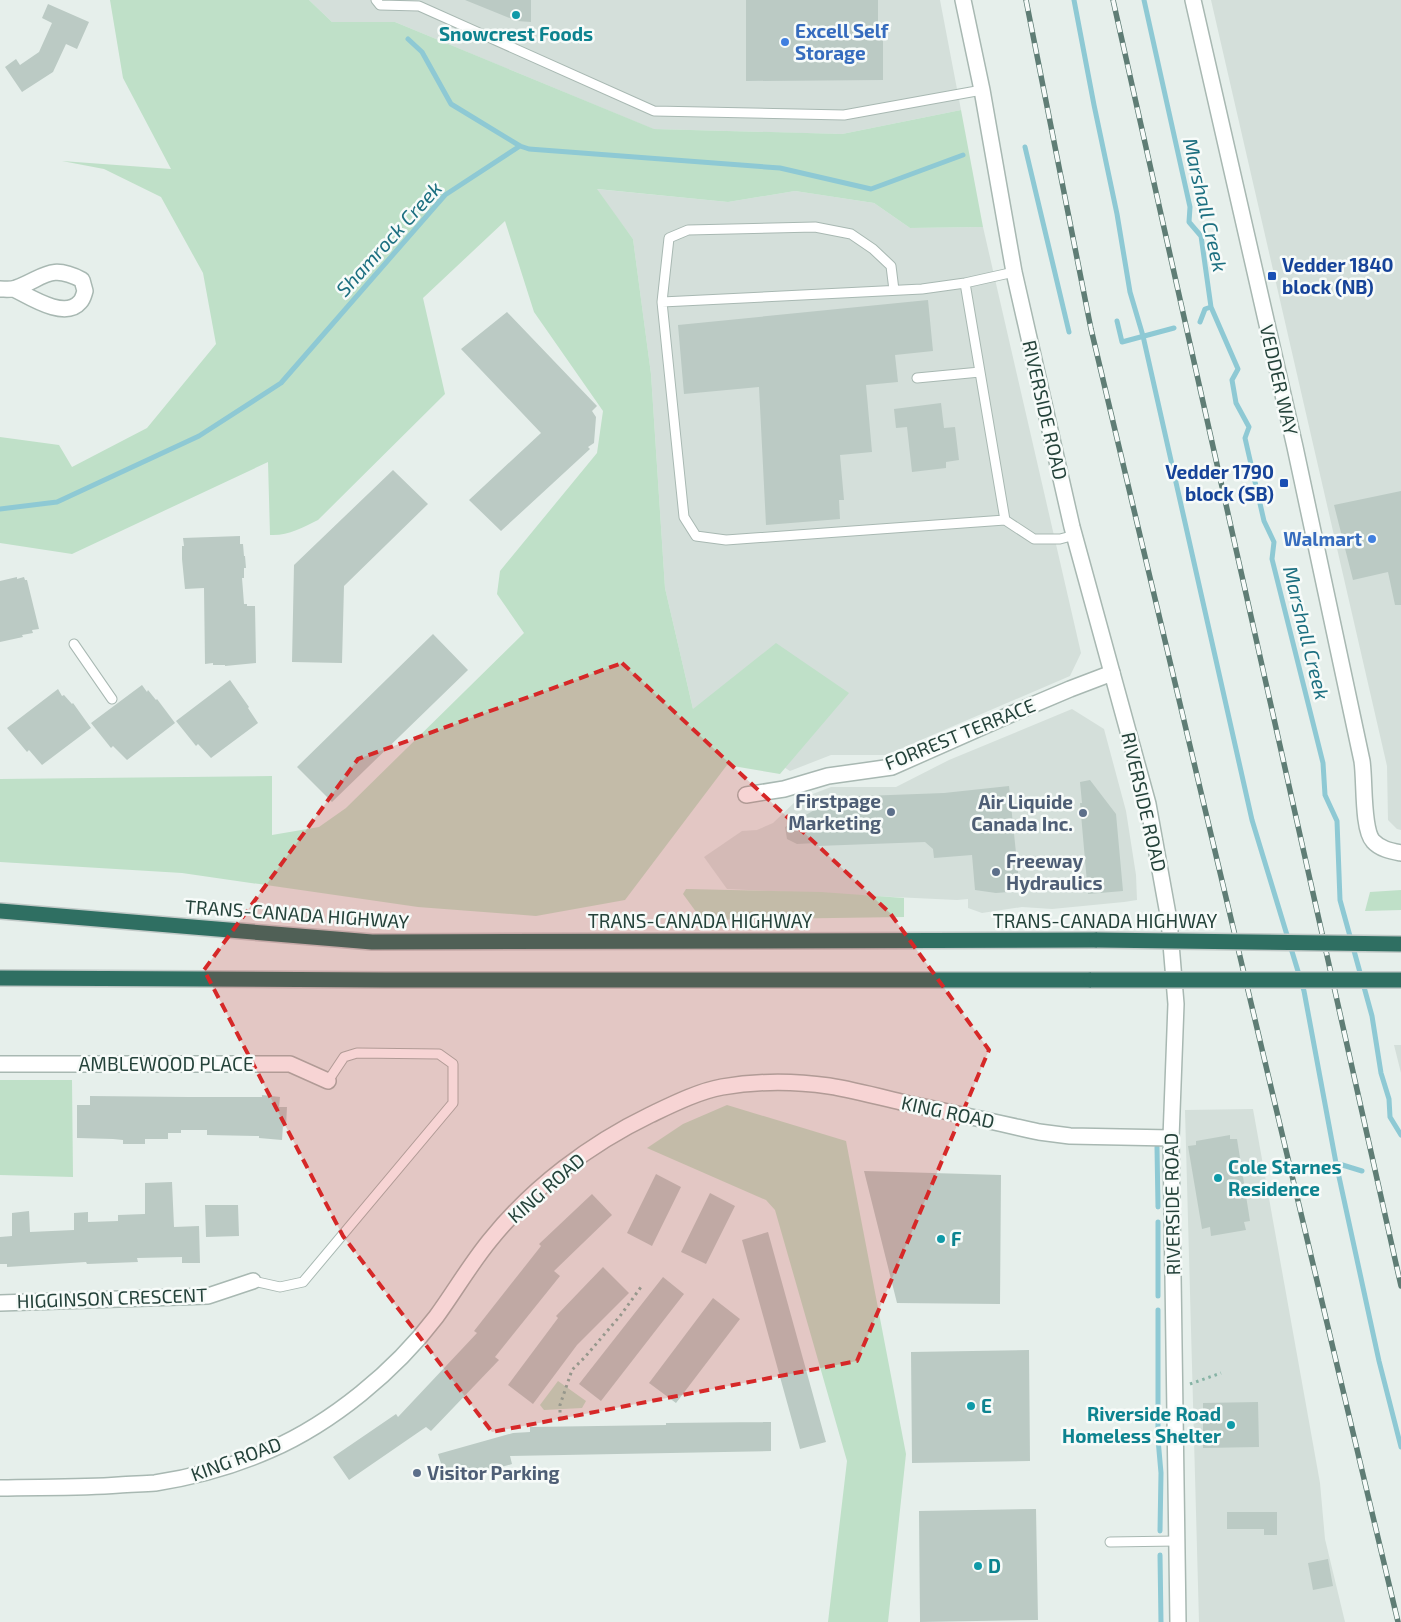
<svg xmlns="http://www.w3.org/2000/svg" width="1401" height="1622" viewBox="0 0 1401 1622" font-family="'Exo 2',sans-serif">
	<rect width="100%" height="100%" fill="#e6efeb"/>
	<path fill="#d4dfda" d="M309,0H940L961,110L842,134L653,129L395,22H332Z
		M1211,0H1401V830L1397,829L1388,820L1387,766Z
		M596,189L728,202L795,191L874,203L910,228L983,227L1081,653L1070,676L886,755H831L790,771L693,709L665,588L651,374L633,239Z
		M1072,709L1104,729L1126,811L1136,875L1137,900L1124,902L1052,909L1022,907L982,913L968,908V899L957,900L727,889L704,857L742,831L757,830L773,823L797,800L831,787H896L949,760Z
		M1394,1045H1401V1073Z
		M1253,1109L1320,1483L1325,1539L1345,1622H1199L1185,1110Z"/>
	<path fill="#bfe0c8" d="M110,0H309L332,22H395L654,129L842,134L961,110L983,227L910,228L874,203L795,191L728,202L597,189L633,239L651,374L665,588L693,709L776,643L849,693L780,774L727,765L625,900L536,916L418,907L182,873L0,862V779L272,776V835L319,827L346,808L524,633L497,594L500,571L597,453L603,411L534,312L505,221L423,298L445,394L318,520C302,528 288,536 270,535L268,462L72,554L0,543V437L59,445L72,467L147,428L216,344L203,273L161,197L104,169L62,161L171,169L123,78Z
		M686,889L821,892L904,898V917L702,920L683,894Z
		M1401,890V910L1365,911L1370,892Z
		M0,1080H72L73,1177L0,1175Z
		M727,1105L846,1141L906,1454L888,1622H828L847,1461L775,1210L766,1200L647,1148L683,1124Z
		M558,1381L586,1401L582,1408L544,1410L540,1405Z"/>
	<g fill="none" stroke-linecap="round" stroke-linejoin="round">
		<path stroke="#8ec9d4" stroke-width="5" d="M1074,0L1094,105L1117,214L1130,292L1143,336L1252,820L1304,991L1336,1163L1362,1171
			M1144,0L1190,207L1189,222L1201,236L1211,307L1238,369L1232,380L1236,403L1249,427L1245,438L1264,521L1274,542L1272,559L1323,763L1325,795L1337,821L1340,900L1372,1016L1381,1073L1389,1099L1390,1117L1401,1135
			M408,39L422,52L451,104L520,146L529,149L780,168L871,189L963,155
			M1025,147L1069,332
			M1117,321L1122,342L1174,328
			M1200,322L1205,309L1211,307
			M0,509L57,502L199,436L281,383L445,195L520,146
			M1157,1147L1158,1207
			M1336,1163L1379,1361L1401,1447
			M1158,1296V1222
			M1158,1310V1439L1161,1473L1160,1531
			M1160,1555L1161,1622"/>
	</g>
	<path fill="#bbcac4" d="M465,0H531V22L517,21Z
		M746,0H878V29L883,32V80L746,81Z
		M48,4L89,22L77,49L66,44L53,72L22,92L5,67L16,59L20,65L39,52L52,23L42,18Z
		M928,300L933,351L895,355L898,382L866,385L872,452L840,455L844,500H839L840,519L766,525L759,387L684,394L678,325Z
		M507,312L597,406L592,411L596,417L594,443L588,447L590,449L501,531L469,500L541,433L461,349Z
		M941,403L944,428L955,427L959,460L946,462V468L912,472L907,427L896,428L894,409Z
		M393,470L428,504L344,586L342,663L292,662L294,565Z
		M1401,491V605H1395L1388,572L1353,580L1334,505Z
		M240,536V544H243L244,556H245L246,568H244V578H242L244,604H247V606H255L256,663L225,666V665H213V663L205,664L204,588L185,589L182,559V546H184L183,538Z
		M17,577V579L24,577L25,580H27L39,629L32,630L33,633L22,635L23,637L0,642V581Z
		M433,634L468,670L332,802L297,767Z
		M230,680L249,707L248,708L258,723L211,758L198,744L196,746L176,721Z
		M142,685L147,692L148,690L156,700L157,699L175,723L127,760L113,746L111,748L91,723Z
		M58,689L62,696L64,695L72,704L73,703L91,728L42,765L29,750L27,752L7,728Z
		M1090,780L1116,814L1123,891L1088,894L1080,803H1082L1080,782Z
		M1009,786L1020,891L996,893L975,890L972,855L934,858L933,849L925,842L817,846V843L797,844L787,839L785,827L837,797L944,793Z
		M262,1095L280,1097L279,1107H287L286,1126L283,1125L282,1140L259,1138V1136L207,1135V1130H181V1133H168V1139H145V1144H123V1140L113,1139L77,1138V1105H90V1096L188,1097H262Z
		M1230,1135V1139H1237L1250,1221L1244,1222L1246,1230L1211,1236L1210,1227L1202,1229L1188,1146L1196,1145V1141Z
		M864,1171L1001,1175L1000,1304L897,1303Z
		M656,1174L681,1187L652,1246L627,1233Z
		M172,1182L174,1227L199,1226L200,1263H182V1257L137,1258L138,1262L87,1264L86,1262L7,1267V1264H0V1237L12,1236V1213L29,1211L30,1232L74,1230V1213L88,1212V1222L118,1221V1215L145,1214V1183Z
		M710,1193L735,1206L706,1264L681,1252Z
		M592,1194L612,1215L554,1271L560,1276L495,1357L499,1360L431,1431L426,1427L349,1480L333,1457L396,1414L398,1417L477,1333L474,1331L541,1246L539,1244Z
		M205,1205H238L239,1236L206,1237Z
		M768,1232L826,1442L800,1449L742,1240Z
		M603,1267L629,1293L577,1345L533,1404L508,1385L558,1318L556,1316Z
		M663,1277L684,1294L601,1401L579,1384Z
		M713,1298L740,1319L676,1403L649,1383Z
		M1029,1350L1030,1461L912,1463L911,1352Z
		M1258,1402L1259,1447L1203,1448V1403Z
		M771,1422V1451L510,1456L512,1464L447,1483L438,1454L513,1433L530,1432V1427L666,1425V1423Z
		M1036,1509L1038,1620L920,1622L919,1511Z
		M1227,1512H1277V1535H1264V1529H1227Z
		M1328,1559L1333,1586L1313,1590L1308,1563Z"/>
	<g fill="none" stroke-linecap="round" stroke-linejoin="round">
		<defs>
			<path id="service" d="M376,0L380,5L419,6L654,111L844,115L982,90
				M1014,272L965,283L922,289L662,302L684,517L696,536L726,540L1005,520L1034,539H1060L1075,535
				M965,283L1005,520
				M662,302L669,238L688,230L815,227L851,234L873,249L891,266L894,290
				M917,378L980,372
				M74,644L112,699
				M253,1281L280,1287L303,1282L453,1103V1064L439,1054L357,1053L344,1057L328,1081
				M1110,1542L1177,1541"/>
			<path id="minor" d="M1193,0L1295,447L1362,761C1365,780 1362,829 1373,841C1380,849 1391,851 1401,853
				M0,289C5,289 11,290 16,288C44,278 50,263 82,280L85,291C84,294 83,299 80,302C65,320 30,297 14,289
				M746,795L784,789L828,776L892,767L1016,712L1070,689L1112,673
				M0,1064H290L328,1081
				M0,1303L208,1296L253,1281"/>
			<path id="tertiary" d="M963,0L982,90L1014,272L1072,527L1148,804L1169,920L1176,1004L1171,1138L1178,1622
				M0,1488C40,1487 80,1488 119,1485C131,1484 143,1484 155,1483C194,1477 234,1466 270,1450C332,1423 395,1371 436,1317C455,1291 471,1263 491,1239C533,1187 590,1144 650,1115C671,1105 699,1091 722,1087C757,1081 794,1081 829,1086C854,1090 880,1097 905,1103C950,1112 994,1122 1039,1132L1070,1136L1171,1138"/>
			<path id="motorway" d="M0,911L372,942L1097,940
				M0,978L385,980H1091"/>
		</defs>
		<use href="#service" stroke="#a8b8b2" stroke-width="11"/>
		<use href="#minor" stroke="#a8b8b2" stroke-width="18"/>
		<use href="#tertiary" stroke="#a8b8b2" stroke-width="18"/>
		<use href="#motorway" stroke="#c2cac8" stroke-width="18"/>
		<path stroke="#86b3a5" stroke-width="3" stroke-dasharray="2.5 4" stroke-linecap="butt" d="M1190,1384L1221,1373
			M560,1419V1405L572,1370L585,1357L620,1316L641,1287"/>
		<use href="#service" stroke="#fff" stroke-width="9"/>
		<use href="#minor" stroke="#fff" stroke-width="15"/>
		<use href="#tertiary" stroke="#fff" stroke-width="15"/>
		<use href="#motorway" stroke="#2f6f62" stroke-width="15"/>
		<defs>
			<path id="rail" d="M1026,0L1091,329L1398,1622
				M1113,0L1401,1286"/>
		</defs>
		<use href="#rail" stroke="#5f7d75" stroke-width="5.5"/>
		<use href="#rail" stroke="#f7fbf9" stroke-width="4" stroke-dasharray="11" stroke-linecap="butt"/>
		<defs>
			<path id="motorway-bridge" d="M1097,940L1401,944
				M1091,980H1401"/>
		</defs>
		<use href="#motorway-bridge" stroke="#c2cac8" stroke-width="18" stroke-linecap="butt"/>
		<use href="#motorway-bridge" stroke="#2f6f62" stroke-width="15"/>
	</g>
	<path fill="#d62828" fill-opacity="0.2" stroke="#d62828" stroke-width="4" stroke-dasharray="10 6" stroke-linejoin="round" d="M622,663L890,913L989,1050L857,1361L492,1432L343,1236L204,970L358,759Z"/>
	<g fill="#0f9aa8" stroke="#f7fbf9" stroke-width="2">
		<circle cx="516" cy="15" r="5"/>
		<circle cx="1218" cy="1178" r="5"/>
		<circle cx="941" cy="1239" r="5"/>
		<circle cx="971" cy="1406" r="5"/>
		<circle cx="1231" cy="1425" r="5"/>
		<circle cx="978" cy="1566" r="5"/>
	</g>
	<g fill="#3f7fe0" stroke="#f7fbf9" stroke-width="2">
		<circle cx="785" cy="42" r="5"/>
		<circle cx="1372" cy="539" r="5"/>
	</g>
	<g fill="#1a4fb4" stroke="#f7fbf9" stroke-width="2">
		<rect x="1267" y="271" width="10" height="10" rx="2.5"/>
		<rect x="1279" y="478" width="10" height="10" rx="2.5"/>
	</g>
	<g fill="#5c6f8a" stroke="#f7fbf9" stroke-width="2">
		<circle cx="891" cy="812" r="5"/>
		<circle cx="1083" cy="813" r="5"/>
		<circle cx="996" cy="872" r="5"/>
		<circle cx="417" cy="1473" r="5"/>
	</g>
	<g text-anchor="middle" stroke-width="5" stroke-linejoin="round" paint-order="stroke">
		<g font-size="19" font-weight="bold" fill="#366cbe" stroke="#f7fbf9" text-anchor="start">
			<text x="795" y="38">Excell Self<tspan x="795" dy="22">Storage</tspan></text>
			<text x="1362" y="546" text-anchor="end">Walmart</text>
		</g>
		<g font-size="19" font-weight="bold" fill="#0d838f" stroke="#f7fbf9" text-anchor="start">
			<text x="516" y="41" text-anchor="middle">Snowcrest Foods</text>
			<text x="1228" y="1174">Cole Starnes<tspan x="1228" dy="22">Residence</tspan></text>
			<text x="951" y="1246">F</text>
			<text x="981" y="1413">E</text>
			<text x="1221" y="1421" text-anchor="end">Riverside Road<tspan x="1221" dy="22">Homeless Shelter</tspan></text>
			<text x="988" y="1573">D</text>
		</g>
		<g font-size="19" font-weight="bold" fill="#164399" stroke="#f7fbf9" text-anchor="start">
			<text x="1282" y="272">Vedder 1840<tspan x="1282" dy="22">block (NB)</tspan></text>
			<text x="1274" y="479" text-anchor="end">Vedder 1790<tspan x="1274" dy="22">block (SB)</tspan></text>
		</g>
		<g font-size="19" fill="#24423a" stroke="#f7fbf9">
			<text transform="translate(1279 380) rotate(77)" y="7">VEDDER WAY</text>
			<text transform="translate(1045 410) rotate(77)" y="7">RIVERSIDE ROAD</text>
			<text transform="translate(960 734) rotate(-22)" y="7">FORREST TERRACE</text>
			<text transform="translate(1144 802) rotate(77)" y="7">RIVERSIDE ROAD</text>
			<text transform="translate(297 914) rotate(4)" y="7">TRANS-CANADA HIGHWAY</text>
			<text x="700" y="928">TRANS-CANADA HIGHWAY</text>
			<text x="1105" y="928">TRANS-CANADA HIGHWAY</text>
			<text x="166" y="1071">AMBLEWOOD PLACE</text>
			<text transform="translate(948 1112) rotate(12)" y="7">KING ROAD</text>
			<text transform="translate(546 1188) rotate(-41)" y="7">KING ROAD</text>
			<text transform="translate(1172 1204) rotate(-91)" y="7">RIVERSIDE ROAD</text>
			<text transform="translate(112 1298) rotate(-2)" y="7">HIGGINSON CRESCENT</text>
			<text transform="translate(236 1459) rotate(-20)" y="7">KING ROAD</text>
		</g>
		<g font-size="19" font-weight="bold" fill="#4e5e75" stroke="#f7fbf9" text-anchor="end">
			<text x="881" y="808">Firstpage<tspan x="881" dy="22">Marketing</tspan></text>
			<text x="1073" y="809">Air Liquide<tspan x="1073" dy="22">Canada Inc.</tspan></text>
			<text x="1006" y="868" text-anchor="start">Freeway<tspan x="1006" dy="22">Hydraulics</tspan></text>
			<text x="427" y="1480" text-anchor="start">Visitor Parking</text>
		</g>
		<g font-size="20" font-style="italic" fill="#1c6f80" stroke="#f7fbf9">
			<text transform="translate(1205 205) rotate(77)" y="7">Marshall Creek</text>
			<text transform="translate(389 239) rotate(-48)" y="7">Shamrock Creek</text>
			<text transform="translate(1306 633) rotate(76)" y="7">Marshall Creek</text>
		</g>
	</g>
</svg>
